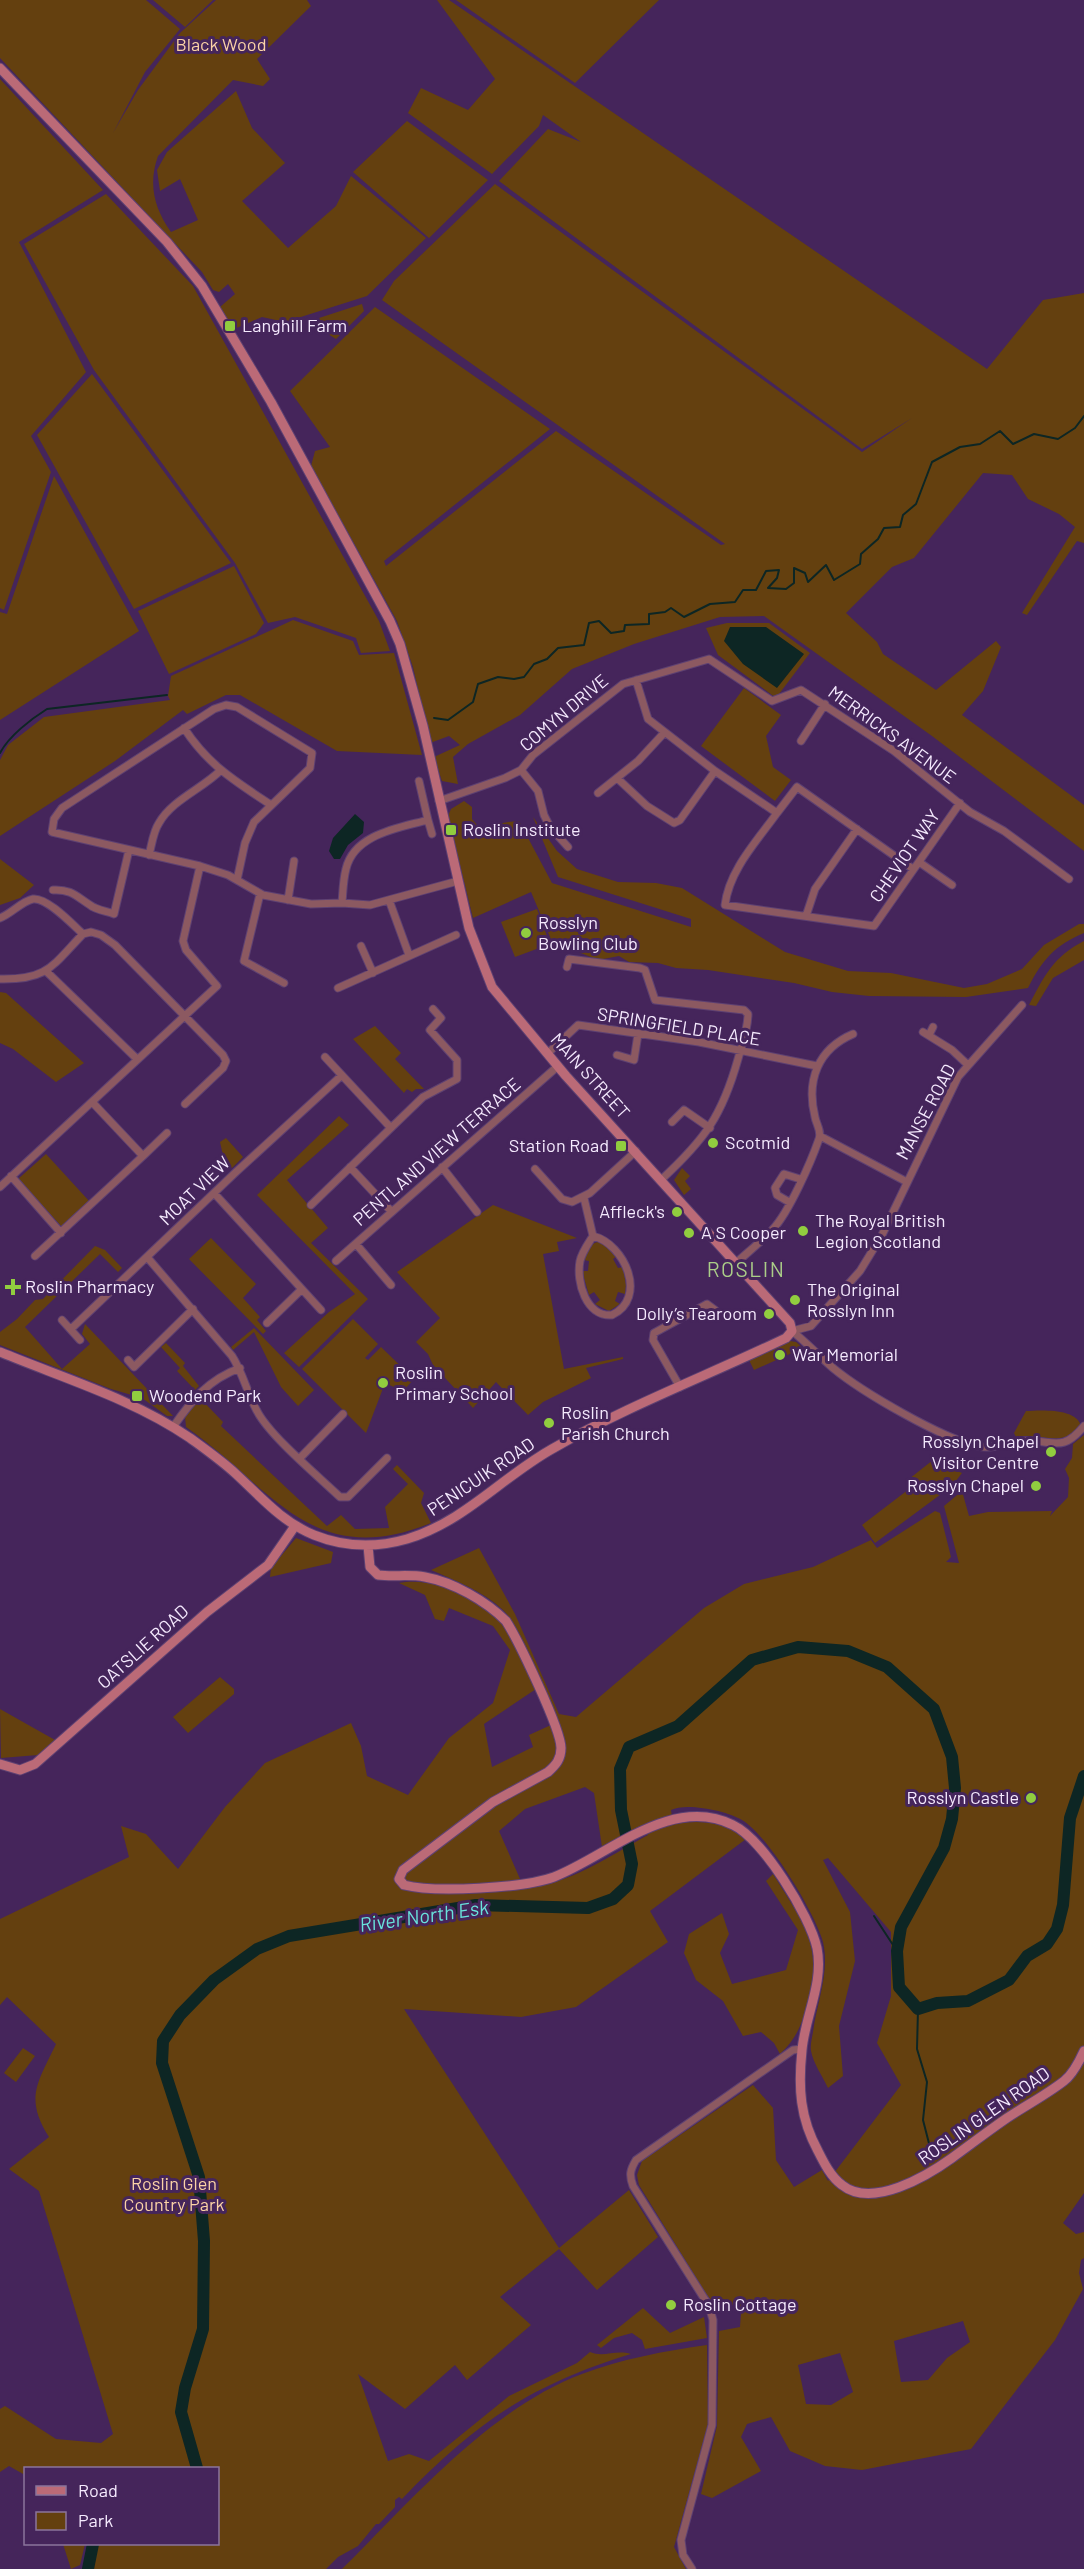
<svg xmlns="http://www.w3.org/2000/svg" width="1084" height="2569" viewBox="0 0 1084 2569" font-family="Barlow,sans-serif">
	<rect width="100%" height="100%" fill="#45255b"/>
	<path fill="#64400f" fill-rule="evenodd" d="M0,0H146L180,29L145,72L113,133L138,90L180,33L216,0H307L311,6L257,59L270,79L263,86L233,80L158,156C148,184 154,208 171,232L198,220L180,179L160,191L157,170L167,152L236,91L252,128L285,163L242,201L288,248L336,206L351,176L426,238L367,296L285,322L262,317L232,330L220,307L235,294L228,284L219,292L213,290L202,272L0,58Z
		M153,0H213L185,27Z
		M437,0H449L987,369L1043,300L1084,293V543L1077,541L1027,615L1022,613L1075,527L1059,514L1028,499L1012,475L983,473L914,558L892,567L846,613L877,642L883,654L936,690L996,641L1001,647L983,691L962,715L1084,805V851L932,736L764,616L720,617L634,644L572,669L520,715L468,744L453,757L458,784L442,781L434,757L460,745L449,736L430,743L413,667L397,621L311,466L315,451L330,447L290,391L375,307L550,429L384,561L386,566L556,431L721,545L725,544L382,300L394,281L495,184L862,452L912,418L862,449L499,181L548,129L581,142L543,115L539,126L492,174L408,113L421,88L468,110L495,79Z
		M456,0H659L575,83Z
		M0,79L103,190L19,242L86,372L31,436L51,472L4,610L0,608Z
		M407,121L488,180L429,238L353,172Z
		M106,194L193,286L379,621L390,651L361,653L356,638L295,617L268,623L235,563L94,370L24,244Z
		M362,304L364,311L336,339L323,331L319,318Z
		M92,374L231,563L134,609L37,435Z
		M54,476L139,631L0,720V612L7,614Z
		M234,566L264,623L256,634L169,674L138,611Z
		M293,620L353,641L359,655L394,653L422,755L337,751L240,695H226L187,714L183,710L115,761L0,836V760L8,745L44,717L170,700L168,696L171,676Z
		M727,623H769L810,653L776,698L718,655L706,628Z
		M744,688L781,715L766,736L773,767L791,780L775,801L701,746Z
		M464,801L472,807V819L478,826L475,836L479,838C489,824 502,822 519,821L552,883L691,927V919L558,877L533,817L557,851L577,869L618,882L656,883L682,888L785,952L848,971L891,973L964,988L987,984L1022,969L1044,945L1079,924H1084V933C1055,945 1042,960 1028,988L966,997L869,996L832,992L794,983L708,970L676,968L658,963L629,962L619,956L598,960L576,951H556L531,892L473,918L448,816L451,809Z
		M0,859L34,885L20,898L0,905Z
		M537,909L550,944L515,957L501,922Z
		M1084,941V960L1053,978L1036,1006L1029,1005C1045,975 1053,957 1084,941Z
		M0,992L6,993L84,1063L56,1082L13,1049L0,1043Z
		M375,1026L401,1053L395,1059L424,1089H416L412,1092L407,1089L404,1093L353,1039Z
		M339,1116L349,1125L287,1180L328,1228L311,1243L368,1299L299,1367L284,1353L329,1312L355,1294L257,1195Z
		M226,1138L243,1157L232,1168L224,1160L220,1142Z
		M46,1154L90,1202L62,1227L18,1179Z
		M682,1168L690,1176L685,1181L691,1189L684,1195L674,1180Z
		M493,1205L577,1238L557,1242L559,1251L543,1254L564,1369L623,1357V1359L586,1368L591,1378L543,1402L528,1415L496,1382L473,1408L433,1365L428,1354L416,1342L440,1318L397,1272Z
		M211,1238L256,1284L243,1298L260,1317L257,1320L266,1331L263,1334L189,1259Z
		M600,1241L618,1255L613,1259L618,1268L623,1267L626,1285L625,1294L618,1292L615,1301L620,1304L609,1311L595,1304L600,1300L594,1292L589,1295L582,1271H588L589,1261L584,1260L590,1245Z
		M95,1246L105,1250L122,1268L118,1272L100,1254L25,1327L62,1369L90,1344L82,1334L85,1324L173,1416H167L142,1398L111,1389L0,1345V1332L17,1319L35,1300L43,1299Z
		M353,1319L378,1344L365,1358L368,1360L381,1347L414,1379L403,1391L385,1383L366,1433L302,1369Z
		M254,1328L314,1390L298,1406L281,1387L254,1332L233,1350L231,1347Z
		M790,1341L796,1342L803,1348L754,1370L749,1360Z
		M166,1343L185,1363L183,1366L199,1386L195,1390L177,1371L180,1368L161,1347Z
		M200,1398L223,1422L221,1426L327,1526L341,1515L355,1529L389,1528L385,1507L408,1484L393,1469L397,1465L424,1493L421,1503L431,1523C311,1572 271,1486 186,1427L185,1416Z
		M1026,1411C1041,1410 1077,1408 1081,1426C1062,1449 1041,1432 1016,1437L1014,1433Z
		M1084,1435V2193L1063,2223L1076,2234L1084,2232V2258L1081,2260L1079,2273L1083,2289L1055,2340L971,2449L862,2470L825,2466L790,2451L771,2417L747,2424L741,2437L761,2471L712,2498L701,2494L717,2426L719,2331L740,2327L741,2313L733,2305L719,2309L706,2294L639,2185L637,2175L642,2161L753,2085L773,2108L776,2160L794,2187L822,2170L828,2181L901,2085L877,2043L891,1996V1932L828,1858L823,1860L850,1912L855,1961L839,2026L843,2076L828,2088C823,2077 813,2063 811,2051C810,2045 812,2038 813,2032C817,2002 830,1972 823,1942C815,1913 768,1835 742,1820C728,1811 686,1802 671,1810L673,1824C700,1820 724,1821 746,1839L650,1911L668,1942L576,2007L521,2017L404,2009L559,2248L629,2190L658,2237L597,2290L559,2249L500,2297L531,2325L467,2380L455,2365L405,2409L358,2374L388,2461L409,2454L429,2461L509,2396L577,2363L590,2352C604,2358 616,2349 631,2354C530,2385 475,2423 402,2499L399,2497L395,2500V2507L379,2524H376L358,2546L338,2557L326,2569H91L97,2544H218V2468H26L25,2475L9,2466L0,2472V2409L5,2406L56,2439L101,2443L113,2434L39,2191L9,2169L49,2137C24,2098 38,2082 56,2044L7,1997L0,2005V1919L129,1857L121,1826L146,1834L178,1869L225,1807L265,1763L351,1723L361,1746L367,1776L408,1795L449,1738L493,1703L510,1650L493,1626L449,1608L444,1621L435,1619L425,1595L399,1583C434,1576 485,1598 506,1627C520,1645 527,1669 536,1689L484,1724L492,1767L533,1747L529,1735L551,1725L557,1749L553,1764L487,1801L490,1808L557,1769L566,1749C556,1718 525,1631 503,1610C483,1591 456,1581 431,1570L479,1548L515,1614L559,1714L576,1717L704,1608L744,1584L813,1567L871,1540L877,1548L935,1511L940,1513L951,1557L946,1562L959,1563L944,1506L962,1491L969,1516L988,1512L1052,1511L1050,1516L1068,1497L1069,1478L1065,1469L1072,1458L1073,1444ZM585,1787L594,1793L602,1847L643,1825L648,1835C609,1856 569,1885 524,1888L499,1831L525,1809ZM963,2321L970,2342L947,2358L928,2380L901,2382L894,2341ZM840,2353L853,2392L831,2405L806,2404L798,2365Z
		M933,1460L962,1473L952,1486L875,1543L862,1525L913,1486L909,1479Z
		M296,1538L333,1552L331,1563L270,1577L271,1568Z
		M220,1677L234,1689V1694L188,1733L173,1717Z
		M0,1709L55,1740L38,1755L1,1758Z
		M773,1874C802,1921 824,1945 808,2002C802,2024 797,2038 780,2054L774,2043L761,2032L743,2036L723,2001L696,1980L684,1953L689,1934L722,1913L729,1934L720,1953L732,1984L786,1970L798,1930L766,1881Z
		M23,2048L35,2056L16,2082L4,2073Z
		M643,2308L670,2333L704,2317L707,2338L645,2349L642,2340L632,2333L614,2338L601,2348L597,2345Z
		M707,2345L708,2424L674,2547L686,2569H342C411,2501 489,2409 582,2374C621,2359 665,2351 707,2345Z
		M63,2544H85L80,2565L71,2569Z"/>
	<path fill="#0d2624" d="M730,627H766L804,654L777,688L743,664L724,641Z
		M355,814L364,822L363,833L348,845L340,859H334L329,851L333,838Z"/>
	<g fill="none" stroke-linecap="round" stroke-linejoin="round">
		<path stroke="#0d2624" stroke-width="2" d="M434,718L448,720L473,702L478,684L498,677L514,679L524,677L534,664L547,659L558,648L584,645L589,623L599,621L611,633L624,631L625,625L649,624V614L665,612L671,608L684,617L710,604L735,602L743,590H756L766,571L779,570L777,578L768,588L786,589L794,583V568L805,573L808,582L826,565L834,580L860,564L861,554L878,539L884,528L900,527L903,515L916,504L932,462L960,447L980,444L1000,431L1013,444L1034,434L1058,439L1075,428L1084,416
			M0,753C9,736 31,719 47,709L167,695
			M874,1916L897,1951
			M918,2009L917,2049L927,2082L923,2120L933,2159"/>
		<path stroke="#0d2624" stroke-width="12" d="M197,2468L181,2412L185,2388L203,2329L204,2241L199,2177L162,2063L163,2041L180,2015L214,1980L257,1949L289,1936L476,1905L588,1908L613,1899L628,1885L632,1864L621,1810L620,1769L629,1747L678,1726L752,1660L798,1647L848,1651L887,1667L934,1709L952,1757L955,1788L952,1819L944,1848L901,1927L897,1951L899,1987L918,2009L937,2003L968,2001L1009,1980L1027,1956L1047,1944L1057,1929L1063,1905L1070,1818L1084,1776
			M88,2569L93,2544"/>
		<defs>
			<path id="street" d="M184,728C208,765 235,781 271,805
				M801,741L825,704
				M521,770L538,791L544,815L550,827L568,847
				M715,771L777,813C757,841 729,870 725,905L874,926L960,803
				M617,778L647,806L674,823L680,820L715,771L648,719L636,680
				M419,781L428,820C399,828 354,834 346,869C343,880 343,892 342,903L370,905L458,881
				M598,793L638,761L664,733
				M439,801L505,778L521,770L533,755L623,684L709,659L772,701L801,690L894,751L970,812L1004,831L1069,879
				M777,813L797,787L913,869
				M428,820L432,834
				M149,855C152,844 153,832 159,823C172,800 202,789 221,770
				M919,862L952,885
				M200,866L52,832L54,819L62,808L214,709L226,705L237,707L312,753L310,768L254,822L245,843L237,880
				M53,890C71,889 76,896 90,905C96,910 106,911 114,914L129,850
				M260,894L244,961L284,983
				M288,900L294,861
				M389,900L409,955
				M806,916L815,889L857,829
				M0,918C11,914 22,901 33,899C47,897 73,925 83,934L91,932L101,935L115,945L223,1055L226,1061L223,1068L185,1104
				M361,946L373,973
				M567,967L569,959L640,968L645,970L655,1000L744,1010L748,1014C748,1029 742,1045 738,1059C722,1116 705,1139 662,1179
				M47,972L137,1059
				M0,979C48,980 52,966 83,934
				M338,988L456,935
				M923,1032L952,1050L968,1065
				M929,1035L933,1027
				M547,1054L578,1025L699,1042L817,1066
				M617,1055L634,1060L638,1034
				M325,1057L391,1128
				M672,1122L684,1110L710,1128
				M820,1136L907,1182
				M143,1156L167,1133
				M350,1167L392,1212
				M442,1167L477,1212
				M535,1169L562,1199L572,1202L590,1193L636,1151
				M11,1176L61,1233
				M0,1187L217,986L186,950L183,941L200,866L228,875L263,895L311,904L342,903
				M214,1193L321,1310
				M584,1198L593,1236C588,1244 582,1252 580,1261C576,1282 586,1317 612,1315C648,1298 625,1244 593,1236
				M789,1202L777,1195L775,1188L784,1174L800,1179
				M311,1205L423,1097L457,1079V1060L430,1030L441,1018L433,1009
				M356,1244L391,1285
				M35,1256L143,1156L93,1103
				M147,1257L232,1356C243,1373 247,1393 257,1411C270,1436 318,1476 340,1497H348L387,1458
				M336,1261L558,1066
				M736,1263C748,1252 762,1241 773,1229C789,1212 811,1162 819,1139C822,1131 816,1124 815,1117C806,1080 818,1049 853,1034
				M62,1320L80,1340
				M267,1323L301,1290
				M71,1329L236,1172L341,1076
				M792,1331L811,1326L860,1271L882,1235L958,1077L1022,1005
				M792,1331C806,1342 819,1356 833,1368C862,1392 941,1438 977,1446C993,1450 1007,1442 1023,1441C1053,1439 1061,1454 1084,1426
				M128,1360L134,1367L193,1309
				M680,1387L653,1340L654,1333L707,1304L715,1310
				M173,1427C191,1401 209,1379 240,1368
				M299,1459L343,1414
				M692,2569L683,2555L681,2540L712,2425L713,2320L709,2306L633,2186C629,2175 630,2170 636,2160L793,2050L802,2049"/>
			<path id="secondary" d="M0,68L167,242L202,286L271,402L390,621L400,644L423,726L469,928L492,987L566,1076L790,1323L792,1331L786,1338C709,1375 627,1406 552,1449C502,1477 464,1522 407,1539C376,1548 344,1547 314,1535C282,1522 261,1497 236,1474C222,1461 205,1449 190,1438C133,1399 63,1378 0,1352
				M368,1546L370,1567L378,1575C394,1577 409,1574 425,1577C453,1582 486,1601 506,1621C518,1640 561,1729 561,1748C561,1759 556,1765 548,1772L493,1802L403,1870L399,1879L404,1885C435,1893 524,1888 554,1877C608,1856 671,1794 733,1825C763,1839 810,1916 817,1948C824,1983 805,2016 802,2050C798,2088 800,2118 818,2151C824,2163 831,2177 842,2185C872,2209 927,2176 952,2158C970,2145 988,2131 1007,2118C1025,2106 1046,2095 1064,2081C1073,2074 1079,2062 1084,2051
				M0,1764L20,1770L35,1764L207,1612L268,1565L295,1526"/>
		</defs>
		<use href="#street" stroke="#5e4172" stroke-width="9"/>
		<use href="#secondary" stroke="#5e4172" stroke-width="11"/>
		<use href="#street" stroke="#8c5961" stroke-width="7"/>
		<use href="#secondary" stroke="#bb6a77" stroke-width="9"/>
	</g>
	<g fill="#91cd3f" stroke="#45255b" stroke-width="2">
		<rect x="224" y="320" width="12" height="12" rx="3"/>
		<rect x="445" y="824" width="12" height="12" rx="3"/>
		<circle cx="526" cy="933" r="6"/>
		<circle cx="713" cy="1143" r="6"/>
		<rect x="615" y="1140" width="12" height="12" rx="3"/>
		<circle cx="677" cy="1212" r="6"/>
		<circle cx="803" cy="1231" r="6"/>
		<circle cx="689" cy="1233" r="6"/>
		<path d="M10 1278h6v6h6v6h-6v6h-6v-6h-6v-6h6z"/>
		<circle cx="795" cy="1300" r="6"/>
		<circle cx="769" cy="1314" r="6"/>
		<circle cx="780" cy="1355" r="6"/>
		<circle cx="383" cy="1383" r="6"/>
		<rect x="131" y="1390" width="12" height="12" rx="3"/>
		<circle cx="549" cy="1423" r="6"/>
		<circle cx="1051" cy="1452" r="6"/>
		<circle cx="1036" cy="1486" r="6"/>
		<circle cx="1031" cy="1798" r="6"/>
		<circle cx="671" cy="2305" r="6"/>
	</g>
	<g text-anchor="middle" stroke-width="6" stroke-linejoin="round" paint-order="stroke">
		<g font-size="18" fill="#fbd3a6" stroke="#45255b">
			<text x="221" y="51">Black Wood</text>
			<text x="174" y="2190">Roslin Glen<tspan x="174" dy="21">Country Park</tspan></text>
		</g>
		<g font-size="18" fill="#f5eafe" stroke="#45255b" text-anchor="start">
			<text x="242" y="332">Langhill Farm</text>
			<text x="463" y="836">Roslin Institute</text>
			<text x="538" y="929">Rosslyn<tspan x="538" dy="21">Bowling Club</tspan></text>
			<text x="725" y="1149">Scotmid</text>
			<text x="609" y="1152" text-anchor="end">Station Road</text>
			<text x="665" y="1218" text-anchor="end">Affleck's</text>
			<text x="815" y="1227">The Royal British<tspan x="815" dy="21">Legion Scotland</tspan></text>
			<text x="701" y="1239">A S Cooper</text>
			<text x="25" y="1293">Roslin Pharmacy</text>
			<text x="807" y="1296">The Original<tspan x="807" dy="21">Rosslyn Inn</tspan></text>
			<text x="757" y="1320" text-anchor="end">Dolly’s Tearoom</text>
			<text x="792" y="1361">War Memorial</text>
			<text x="395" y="1379">Roslin<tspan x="395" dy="21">Primary School</tspan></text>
			<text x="149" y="1402">Woodend Park</text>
			<text x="561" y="1419">Roslin<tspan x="561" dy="21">Parish Church</tspan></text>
			<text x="1039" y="1448" text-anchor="end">Rosslyn Chapel<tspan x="1039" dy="21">Visitor Centre</tspan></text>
			<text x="1024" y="1492" text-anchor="end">Rosslyn Chapel</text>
			<text x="1019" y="1804" text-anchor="end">Rosslyn Castle</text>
			<text x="683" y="2311">Roslin Cottage</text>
		</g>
		<g font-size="18" fill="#f5eafe" stroke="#45255b">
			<text transform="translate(564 713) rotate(-40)" y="6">COMYN DRIVE</text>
			<text transform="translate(892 735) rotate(36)" y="6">MERRICKS AVENUE</text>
			<text transform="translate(905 856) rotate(-55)" y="6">CHEVIOT WAY</text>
			<text transform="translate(679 1027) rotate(9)" y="6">SPRINGFIELD PLACE</text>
			<text transform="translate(590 1076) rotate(48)" y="6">MAIN STREET</text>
			<text transform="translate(926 1112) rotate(-62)" y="6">MANSE ROAD</text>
			<text transform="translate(437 1152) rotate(-41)" y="6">PENTLAND VIEW TERRACE</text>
			<text transform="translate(195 1191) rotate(-44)" y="6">MOAT VIEW</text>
			<text transform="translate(481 1477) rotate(-34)" y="6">PENICUIK ROAD</text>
			<text transform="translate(143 1647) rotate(-42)" y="6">OATSLIE ROAD</text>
			<text transform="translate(984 2116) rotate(-35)" y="6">ROSLIN GLEN ROAD</text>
		</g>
		<g font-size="20" font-style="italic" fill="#69e3dc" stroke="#45255b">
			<text transform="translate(424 1916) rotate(-8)" y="7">River North Esk</text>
		</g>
		<g font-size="21" letter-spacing="1.5" fill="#abcd88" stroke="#45255b">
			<text x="746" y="1277">ROSLIN</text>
		</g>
	</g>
	<rect x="24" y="2467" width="195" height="78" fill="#45255b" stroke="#8b749c" stroke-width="1.5"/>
	<rect x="36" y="2486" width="30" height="9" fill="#bb6a77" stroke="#8b749c" stroke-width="1.5"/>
	<text x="78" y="2497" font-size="18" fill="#f5eafe">Road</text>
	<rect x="36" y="2512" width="30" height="18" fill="#64400f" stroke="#8b749c" stroke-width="1.5"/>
	<text x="78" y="2527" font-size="18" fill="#f5eafe">Park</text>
</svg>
